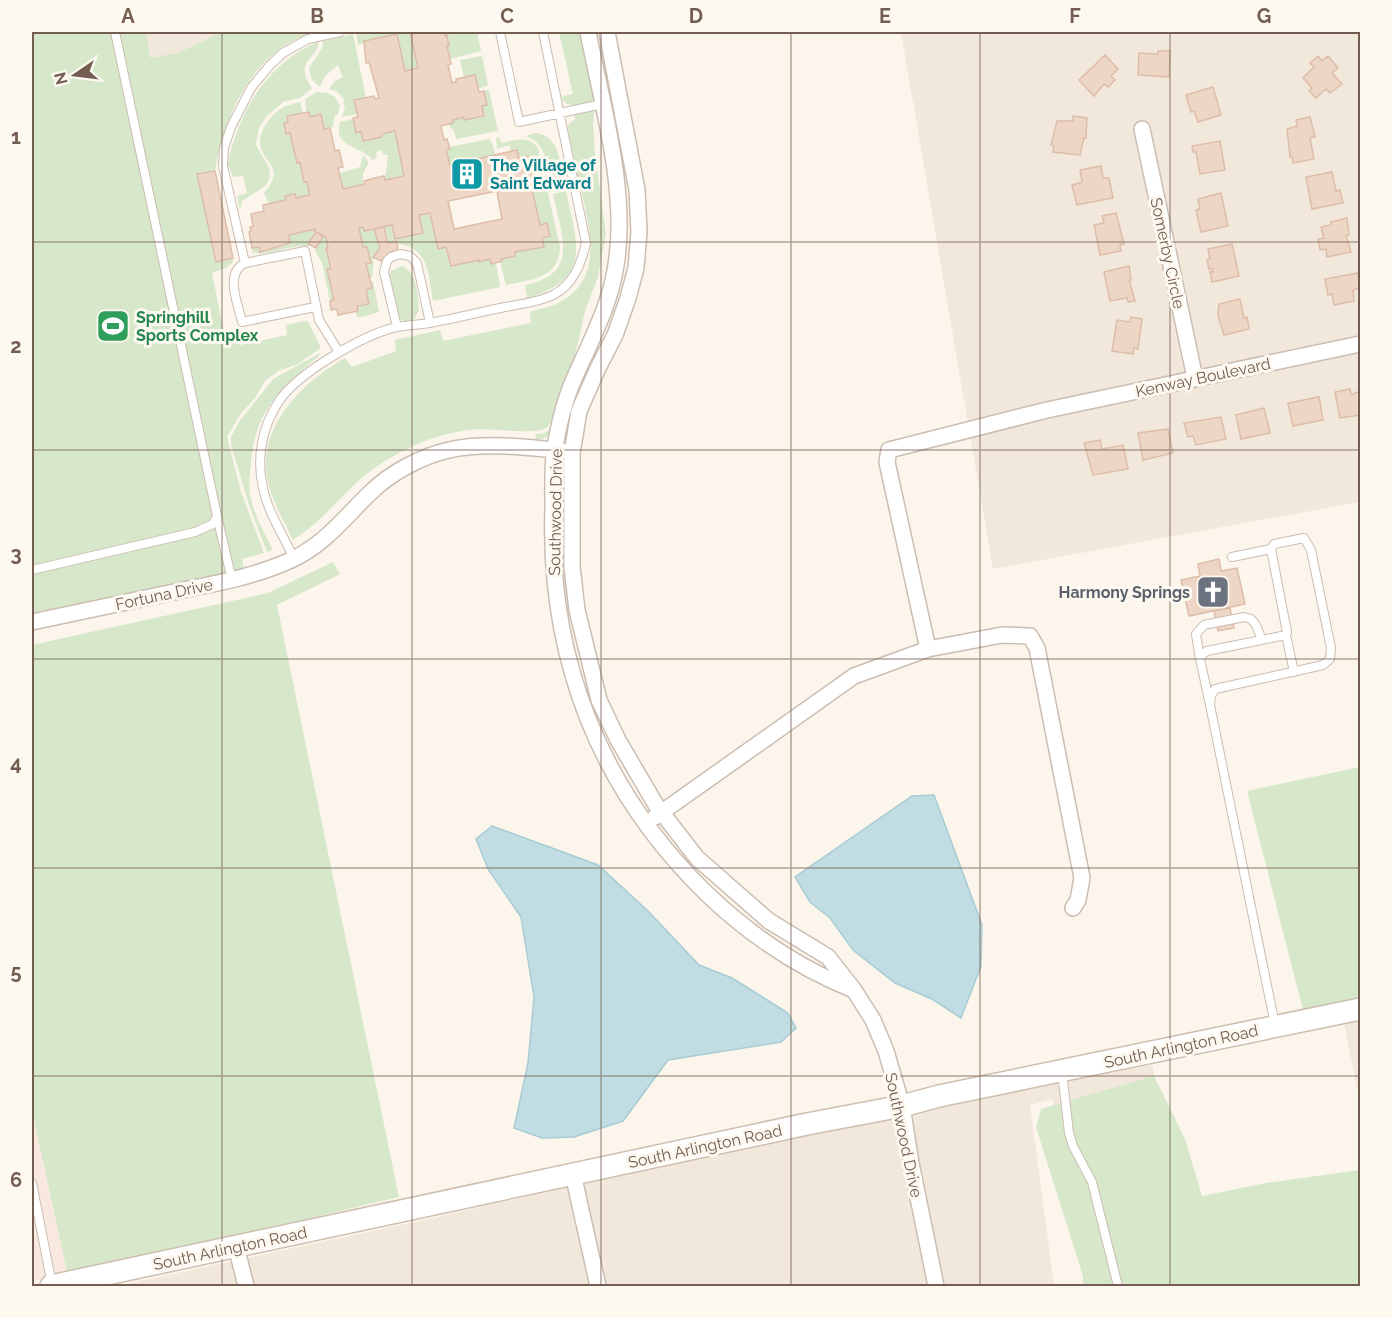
<svg xmlns="http://www.w3.org/2000/svg" width="1392" height="1318" viewBox="0 0 1392 1318" font-family="Raleway,sans-serif">
	<rect width="100%" height="100%" fill="#fbf5eb"/>
	<path fill="#f1e7da" d="M146,32H222L178,53L150,59Z
		M901,32H1360V502L993,569Z
		M1360,1020V1103L1344,1023Z
		M1152,1065L1189,1217L1057,1131L1053,1099L1030,1105L1054,1286H117L447,1215L797,1134L1028,1087Z"/>
	<path fill="#f9e8e0" d="M32,1111L68,1276L32,1281Z"/>
	<path fill="#d6e7ca" d="M32,32H146L150,58L178,53L222,32H321C257,42 224,114 215,171L197,175L216,261L233,258V262L226,268L212,273L225,337L238,334L240,345L287,335L286,325L304,321L308,322L321,348L296,365L278,371L265,381L255,398L239,416L227,437L241,492L264,553L242,559L244,569L32,613Z
		M365,32H412H410L418,68L405,71L383,36L358,45L356,33Z
		M444,32H477L481,51L450,59L447,36H445Z
		M559,32H587L596,99L593,123L595,155L606,233L598,277L585,311L561,418C555,430 551,439 535,440L536,434H543L552,428L554,415L547,428L541,430C517,434 492,427 468,430C426,436 385,456 354,485C333,506 319,523 293,540C285,523 274,505 269,486C253,430 301,383 345,358L352,367L396,351L395,340L440,330L443,341L531,323L530,312C538,309 548,308 556,304C606,281 589,229 581,188L590,185L588,182L579,184L568,129V125L575,119L572,105L567,104L562,99L563,96L573,94Z
		M353,34L366,98L357,114L342,117L345,107L343,102L345,100L336,91L329,89L335,81L343,77L338,65L325,76L320,87L312,80L309,69C313,58 323,53 323,41Z
		M319,41C317,61 293,60 312,88L300,98L283,102L266,117L259,128L256,144C259,152 264,158 268,166C277,186 253,192 242,201L240,211L237,196L247,193L243,176L233,177L229,166L227,167C238,112 266,64 319,41Z
		M482,56L488,85L478,89L464,78L460,60Z
		M489,90L498,131L456,139L454,131L448,124L453,123V120L464,117L465,120L484,116L482,106L487,104L484,91Z
		M318,91L321,93L326,92L335,97L340,106L338,113L334,118L333,127L324,129L321,114L310,117L306,113L305,99Z
		M300,102L303,113L287,116L288,122L284,123L286,134L290,133L297,163L300,162L304,182H307L310,195L296,198L295,194L285,196L286,200L269,204L264,193C287,166 263,165 260,143C259,130 272,114 282,108C287,105 294,104 300,102Z
		M353,119L356,132L361,131L364,141L382,137V134L395,131L404,176L385,180L388,155H383L381,150L376,152L377,157L373,160C360,145 332,147 340,122Z
		M536,133C561,136 560,166 564,187L551,189C547,169 548,142 525,136Z
		M496,137L500,138L501,143C515,140 528,135 538,148L560,247C560,278 530,280 506,285L500,262L501,259L515,256V252L544,247L542,238L550,236L547,223L540,225L531,185L533,184L528,157L519,158L517,150L511,151L509,145L497,149Z
		M490,139L495,151L494,156L450,165L446,150L449,149V147Z
		M363,155L369,163L363,173V185L343,189L340,173L360,167Z
		M566,191C577,244 593,279 527,298L525,285C581,274 561,235 553,194Z
		M430,213L438,249L446,247L451,266L479,260L480,262L490,259L496,263L500,287L433,301C428,275 430,249 399,244L398,241L389,243L384,227L392,225L395,239L423,233L419,215Z
		M363,227L364,231L374,229L380,248L374,256L372,278H369L366,264L371,263L367,247H363L359,228Z
		M315,229L316,232L308,247C293,242 263,260 252,251L248,232L252,248L259,247L260,251L271,249L270,247L289,235Z
		M323,237H326L328,248L326,249L331,269H328L334,300L330,301L322,263L315,251Z
		M401,266C417,270 418,297 419,311L413,320L406,322L398,317L389,279L391,271Z
		M370,281H373L379,312L358,318L355,311L357,306L369,303L366,290L371,288Z
		M320,353L318,357C281,388 255,411 251,462C250,474 248,488 251,499C255,517 265,534 273,550L267,552L249,505L231,445V437L239,422L273,379Z
		M333,562L340,574L277,605L399,1197L68,1276L32,1111V645L268,593Z
		M1360,767V1000L1303,1010L1247,791Z
		M1154,1076L1185,1139L1202,1196L1266,1183L1360,1170V1286H1083V1276L1036,1127L1041,1109Z"/>
	<path fill="#c1dde3" stroke="#a8ccd3" stroke-width="1.5" d="M934,795L982,925L981,966L961,1018L932,999L895,983L853,950L830,918L810,902L795,877L912,796Z
		M492,826L598,865L648,911L699,965L732,978L788,1013L796,1028L781,1042L668,1060L623,1121L574,1137L542,1138L514,1128L528,1063L534,997L521,917L488,869L476,839Z"/>
	<path fill="#edd6c5" stroke="#debda8" stroke-width="1.5" fill-rule="evenodd" d="M410,32H444L445,36L447,35L449,46H447L451,64L448,65L452,83L456,82V79L475,75L479,92L484,91L487,105L482,106L484,116L464,120V117L453,120V123L441,126L444,140L447,139L448,142L450,149L446,150L450,165L517,150L519,158L528,156L533,184L531,185L540,225L547,223L550,236L542,238L544,247L515,252V256L501,259L502,261L491,264L490,259L479,262V260L451,266L446,247L438,249L430,213L419,215L423,233L395,239L392,225L364,231L363,227L359,228L363,247H367L371,263L366,264L372,288L366,290L369,304L357,306L358,311L338,315L337,309L331,310L330,301L334,300L327,269H331L326,248H328L326,237L314,231L315,229L289,235L290,243L260,252L259,247L252,248L249,232L251,231L250,227L253,226L251,214L264,211L263,205L286,200L285,196L295,194L296,198L310,195L307,182H304L300,162L297,163L290,133L286,134L284,123L288,122L287,116L303,113L309,112L310,117L321,114L324,129L330,128L335,151L339,150L343,167L338,168L343,189L365,184L364,181L375,178L384,176L385,180L404,176L395,131L382,134V137L363,141L361,131L356,133L353,118L358,117L354,100L374,96L375,99L379,98L369,62L366,63L364,41L397,34L405,71L418,68ZM497,191L502,219L454,229L448,201Z
		M1158,51H1170L1169,77L1138,75L1139,53L1158,54Z
		M1105,55L1118,69L1111,76L1115,80L1108,87L1104,84L1094,96L1079,80Z
		M1318,56L1322,61L1328,56L1338,68L1332,73L1342,84L1330,93L1326,89L1316,98L1309,91L1312,88L1303,78L1314,67L1310,63Z
		M1213,87L1221,115L1198,122L1194,111L1191,112L1186,95Z
		M1073,116L1087,118L1086,138H1084L1080,155L1053,152L1054,146L1051,145L1057,121H1073Z
		M1310,117L1315,137L1310,138L1314,159L1293,163L1292,157H1290L1287,129L1297,126L1296,120Z
		M1220,141L1225,170L1200,174L1196,152H1193L1192,146Z
		M1101,166L1103,178H1109L1113,198L1077,205L1072,185L1082,182L1080,170Z
		M215,171L233,258L216,262L197,174Z
		M1332,172L1336,191L1340,190L1343,203L1312,209L1306,177Z
		M1221,193L1228,226L1201,232L1196,210L1200,209L1198,199Z
		M1116,213L1124,244L1120,245L1121,251L1100,255L1094,225L1104,223L1102,216Z
		M1347,218L1349,235L1346,236L1351,252L1327,257L1326,249L1320,250L1318,239L1324,238L1321,227L1331,225V222Z
		M384,227L387,241L389,243L397,241L398,250L391,252L381,261L373,257L380,248L374,229Z
		M316,232L323,237L316,248L308,244Z
		M1232,244L1239,276L1212,282L1210,272H1213L1212,269H1209L1207,260L1210,259L1208,249Z
		M1129,266L1131,280H1129L1135,301L1128,302L1127,298L1110,301L1104,272Z
		M1358,273L1360,288L1353,290L1354,301L1334,305L1332,294L1328,295L1325,279Z
		M1240,299L1244,318L1247,317L1249,329L1224,335L1218,316L1219,304Z
		M1131,317L1142,319L1138,349L1134,348L1133,354L1112,351L1117,320L1130,322Z
		M1350,389L1351,395L1360,391V415L1340,418L1335,392Z
		M1319,397L1323,420L1293,426L1288,403Z
		M1264,408L1270,433L1241,439L1236,415Z
		M1221,417L1226,439L1196,445L1193,436L1188,437L1184,423Z
		M1168,429L1173,453L1143,460L1138,433Z
		M1100,440L1102,449L1123,445L1128,469L1093,475L1084,443Z
		M1219,559L1221,571L1237,568L1245,604L1189,616L1181,580L1200,576L1198,564Z
		M1230,608L1234,628L1218,631L1214,611Z"/>
	<g fill="none" stroke-linecap="round" stroke-linejoin="round">
		<defs>
			<path id="lane" d="M500,32L519,122L602,104
				M245,263C224,273 238,304 242,322L315,307
				M397,327L384,272L387,261L391,257L400,254L410,256L417,263L430,323
				M339,352L319,320L305,251L245,263L223,166L224,148L231,127L251,88L270,65L283,53L308,39L340,32
				M217,516L232,580
				M1232,557L1271,549
				M294,559C284,536 268,513 263,488C256,458 262,427 279,401C298,373 364,334 397,327C408,325 419,325 429,323C454,319 480,312 505,307C521,304 539,302 553,295C574,284 581,264 586,243L543,32
				M32,570L195,532L213,524L217,516L115,32
				M1286,635L1294,672
				M1200,659L1196,634L1204,625L1244,617L1251,619L1256,625L1262,640
				M1210,705L1200,659L1203,654L1207,651L1286,635L1287,632L1271,549L1274,544L1304,538L1311,550L1331,648L1330,659L1323,665L1215,689L1211,696L1210,705L1275,1025
				M1062,1072L1069,1133L1073,1146L1092,1182L1118,1286
				M32,1183L52,1285"/>
			<path id="street" d="M588,32C602,105 628,191 616,265C611,299 597,328 583,359C578,370 572,382 568,394C562,411 558,429 555,447C552,467 553,488 553,508C548,658 599,789 707,894C750,935 798,968 854,990L828,957L769,921L697,858L656,805L618,740L599,700L577,610L572,567V453L579,411L598,368L615,335L628,298L636,268L639,232L637,190L607,32
				M1142,129L1195,378
				M32,622C79,612 126,602 174,592C213,584 254,577 291,560C324,545 345,517 370,493C390,473 422,456 449,450C483,442 528,447 562,451
				M928,649L887,462L889,450L1047,410L1360,344
				M655,817L854,676L928,649L1002,635L1030,636L1037,648L1082,878L1078,900L1073,908
				M854,990L873,1020L886,1051L902,1106L911,1163L936,1286
				M573,1174L598,1286
				M236,1246L246,1286"/>
			<path id="secondary" d="M51,1286L807,1124L902,1106L939,1096L1360,1009"/>
		</defs>
		<use href="#lane" stroke="#ccbdb2" stroke-width="10"/>
		<use href="#street" stroke="#ccbdb2" stroke-width="18"/>
		<use href="#secondary" stroke="#cebeaf" stroke-width="24"/>
		<use href="#lane" stroke="#fff" stroke-width="8"/>
		<use href="#street" stroke="#fff" stroke-width="15"/>
		<use href="#secondary" stroke="#fff" stroke-width="21"/>
	</g>
	<path fill="none" stroke="#735d50" stroke-width="1.5" stroke-opacity="0.55" d="M222,32V1286M412,32V1286M601,32V1286M791,32V1286M980,32V1286M1170,32V1286M32,242H1360M32,450H1360M32,659H1360M32,868H1360M32,1076H1360"/>
	<defs>
		<symbol id="building-square" viewBox="-11 -11 22 22"><rect x="-9" y="-9" width="18" height="18" rx="4" fill="#0f9aa8" stroke="#fdf9f1"/><path d="M-4-6H4V6H1V3H-1V6H-4ZM-2.5-4.3h1.7v1.8h-1.7ZM.8-4.3h1.7v1.8H.8ZM-2.5-1h1.7V.8h-1.7ZM.8-1h1.7V.8H.8Z" fill="#fff"/></symbol>
		<symbol id="stadium-square" viewBox="-11 -11 22 22"><rect x="-9" y="-9" width="18" height="18" rx="4" fill="#2e9e5b" stroke="#fdf9f1"/><path d="M0-5a6.5 5 0 1 0 0 10a6.5 5 0 1 0 0-10ZM-3.5-1.8h7v3.6h-7Z" fill="#fff"/></symbol>
		<symbol id="church-square" viewBox="-11 -11 22 22"><rect x="-9" y="-9" width="18" height="18" rx="4" fill="#6b7280" stroke="#fdf9f1"/><path d="M-1.2-6h2.4v3.5h3.3v2.4h-3.3V6h-2.4V-.1h-3.3v-2.4h3.3Z" fill="#fff"/></symbol>
	</defs>
	<g fill-rule="evenodd">
		<use href="#building-square" x="448" y="155" width="38" height="38"/>
		<use href="#stadium-square" x="94" y="307" width="38" height="38"/>
		<use href="#church-square" x="1194" y="573" width="38" height="38"/>
	</g>
	<g text-anchor="middle" stroke-width="6" stroke-linejoin="round" paint-order="stroke">
		<g font-size="16" font-weight="bold" fill="#0d838f" stroke="#fdf9f1" text-anchor="start">
			<text x="490" y="171">The Village of<tspan x="490" dy="18">Saint Edward</tspan></text>
		</g>
		<g font-size="16" fill="#735d50" stroke="#fdf9f1">
			<text transform="translate(1168 253) rotate(78)" y="6">Somerby Circle</text>
			<text transform="translate(1203 377) rotate(-12)" y="6">Kenway Boulevard</text>
			<text transform="translate(555 512) rotate(-89)" y="6">Southwood Drive</text>
			<text transform="translate(164 594) rotate(-12)" y="6">Fortuna Drive</text>
			<text transform="translate(1181 1046) rotate(-12)" y="6">South Arlington Road</text>
			<text transform="translate(904 1135) rotate(78)" y="6">Southwood Drive</text>
			<text transform="translate(705 1146) rotate(-12)" y="6">South Arlington Road</text>
			<text transform="translate(230 1248) rotate(-12)" y="6">South Arlington Road</text>
		</g>
		<g font-size="16" font-weight="bold" fill="#27864d" stroke="#fdf9f1" text-anchor="start">
			<text x="136" y="323">Springhill<tspan x="136" dy="18">Sports Complex</tspan></text>
		</g>
		<g font-size="16" font-weight="bold" fill="#5b616d" stroke="#fdf9f1" text-anchor="end">
			<text x="1190" y="598">Harmony Springs</text>
		</g>
	</g>
	<rect width="1392" height="1318" fill="none" stroke="#fdf9f1" stroke-width="66"/>
	<g transform="translate(75 75) rotate(256)" stroke="#fdf9f1" stroke-width="4.5" paint-order="stroke">
	<path d="M0-4.5L10 22L0 15L-10 22Z" fill="#735d50"/>
	<text y="-9" font-size="16" font-weight="bold" text-anchor="middle" fill="#735d50">N</text>
	</g>
	<rect x="33" y="33" width="1326" height="1252" fill="none" stroke="#735d50" stroke-width="2"/>
	<g font-size="20" text-anchor="middle" font-weight="bold" fill="#735d50">
		<text x="128" y="23">A</text>
		<text x="317" y="23">B</text>
		<text x="507" y="23">C</text>
		<text x="696" y="23">D</text>
		<text x="885" y="23">E</text>
		<text x="1075" y="23">F</text>
		<text x="1264" y="23">G</text>
		<text x="16" y="144">1</text>
		<text x="16" y="353">2</text>
		<text x="16" y="561">3</text>
		<text x="16" y="770">4</text>
		<text x="16" y="979">5</text>
		<text x="16" y="1187">6</text>
	</g>
</svg>
